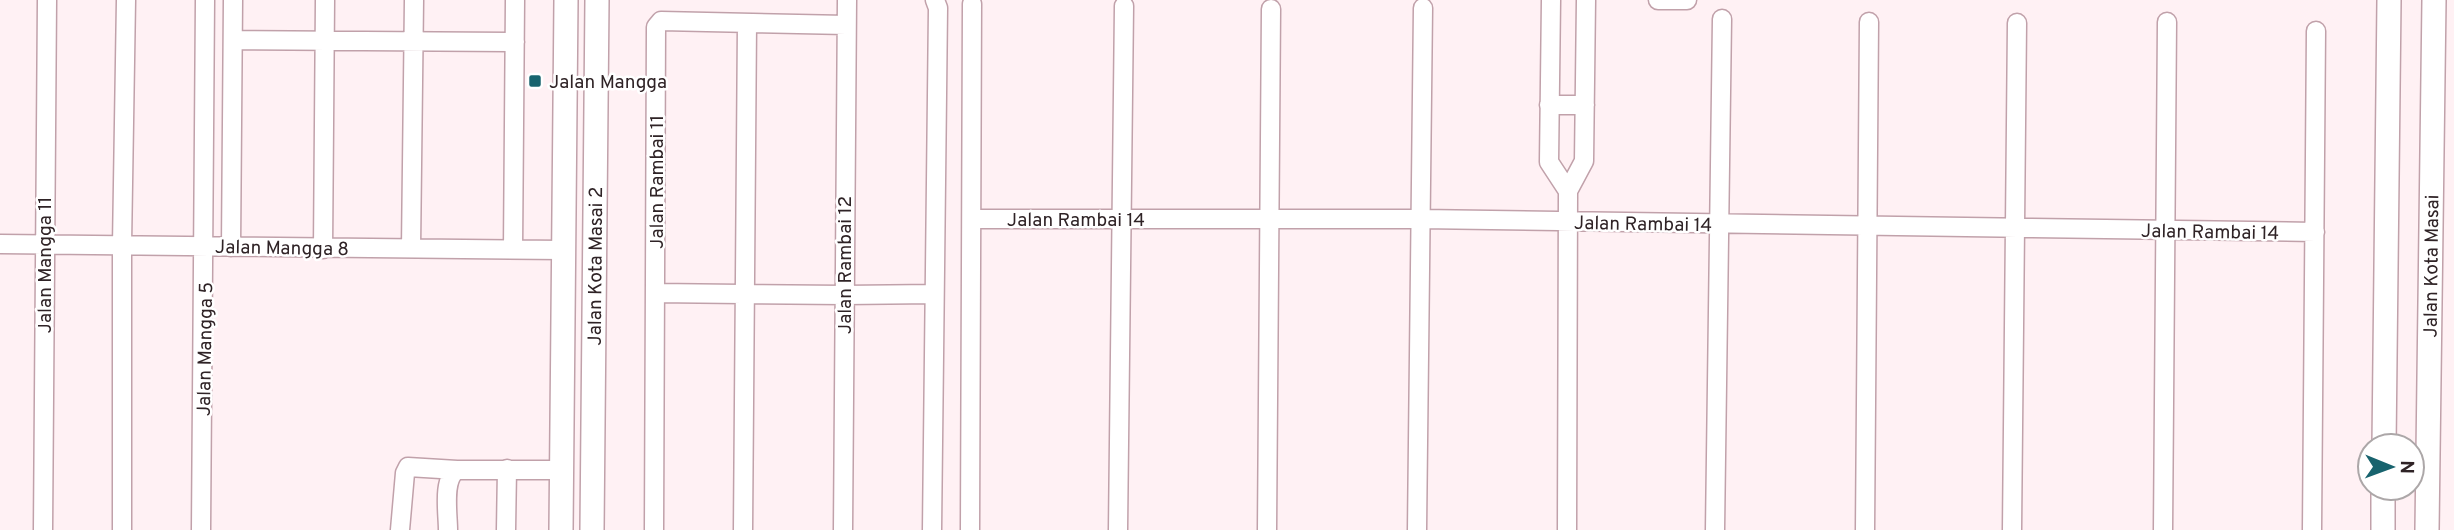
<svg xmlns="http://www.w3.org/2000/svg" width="2454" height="530" viewBox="0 0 2454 530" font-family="Overpass,sans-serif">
	<rect width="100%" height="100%" fill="#fff1f4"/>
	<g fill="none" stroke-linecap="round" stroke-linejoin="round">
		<defs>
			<path id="minor" d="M1551,0L1549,162L1568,191
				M1658,0H1687
				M233,40L515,42
				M1549,105H1585
				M972,219H1421L2315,232
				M0,244L564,250
				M231,247L233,0
				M411,248L414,0
				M323,249L325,0
				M513,249L515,0
				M656,293L844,295L934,294
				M43,530L47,0
				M122,530V245L126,0
				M201,530L205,0
				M400,530L405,473L408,467L457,470
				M448,530C448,513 442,479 457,470H561
				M506,530L507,469
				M654,530L656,27L661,21L846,25
				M743,530L747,23
				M843,530L847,0
				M932,530L938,8L935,0
				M970,530L972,4
				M1118,530L1124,6
				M1267,530L1271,9
				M1417,530L1423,8
				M1567,530L1568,191L1584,161L1586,0
				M1715,530L1722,19
				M1865,530L1869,22
				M2012,530L2017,23
				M2163,530L2167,22
				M2312,530L2316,31"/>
			<g id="major">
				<path d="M2384,446L2389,0"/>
				<path d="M561,530L566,0"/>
				<path id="s1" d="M592,530L597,0"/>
				<path d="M2383,530V488"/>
				<path id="s2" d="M2427,530L2434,0"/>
			</g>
		</defs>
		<use href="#minor" stroke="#c1a1aa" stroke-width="21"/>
		<use href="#major" stroke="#c1a1aa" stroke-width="26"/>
		<use href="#minor" stroke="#fff" stroke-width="18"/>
		<use href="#major" stroke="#fff" stroke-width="23"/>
	</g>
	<rect fill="#18636e" stroke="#fff" stroke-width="2.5" x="528" y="74" width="14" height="14" rx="3.5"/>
	<g text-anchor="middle" stroke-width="5" stroke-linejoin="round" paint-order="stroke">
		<g font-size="19" fill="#2f2326" stroke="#fff" text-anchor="start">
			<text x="549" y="88">Jalan Mangga</text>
		</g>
		<g font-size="19" fill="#2f2326" stroke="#fff">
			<text transform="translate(656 182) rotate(-90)" y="7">Jalan Rambai 11</text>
			<text x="1076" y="226">Jalan Rambai 14</text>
			<text transform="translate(1643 223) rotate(1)" y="7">Jalan Rambai 14</text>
			<text transform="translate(2210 231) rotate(1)" y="7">Jalan Rambai 14</text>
			<text transform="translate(282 247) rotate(1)" y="7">Jalan Mangga 8</text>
			<text transform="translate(44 265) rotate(-90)" y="7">Jalan Mangga 11</text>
			<text dy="7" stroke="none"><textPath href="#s1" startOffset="264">Jalan Kota Masai 2</textPath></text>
			<text transform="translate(844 265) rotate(-90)" y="7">Jalan Rambai 12</text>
			<text dy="7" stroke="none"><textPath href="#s2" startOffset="264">Jalan Kota Masai</textPath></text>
			<text transform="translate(204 349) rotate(-89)" y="7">Jalan Mangga 5</text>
		</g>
	</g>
	<g transform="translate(2391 467) rotate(91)"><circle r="33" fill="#ffffff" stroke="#aca7a8" stroke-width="2"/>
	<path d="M0-5L12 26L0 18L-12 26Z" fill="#18636e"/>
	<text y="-10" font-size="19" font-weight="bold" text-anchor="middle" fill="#2f2326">N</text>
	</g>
</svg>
